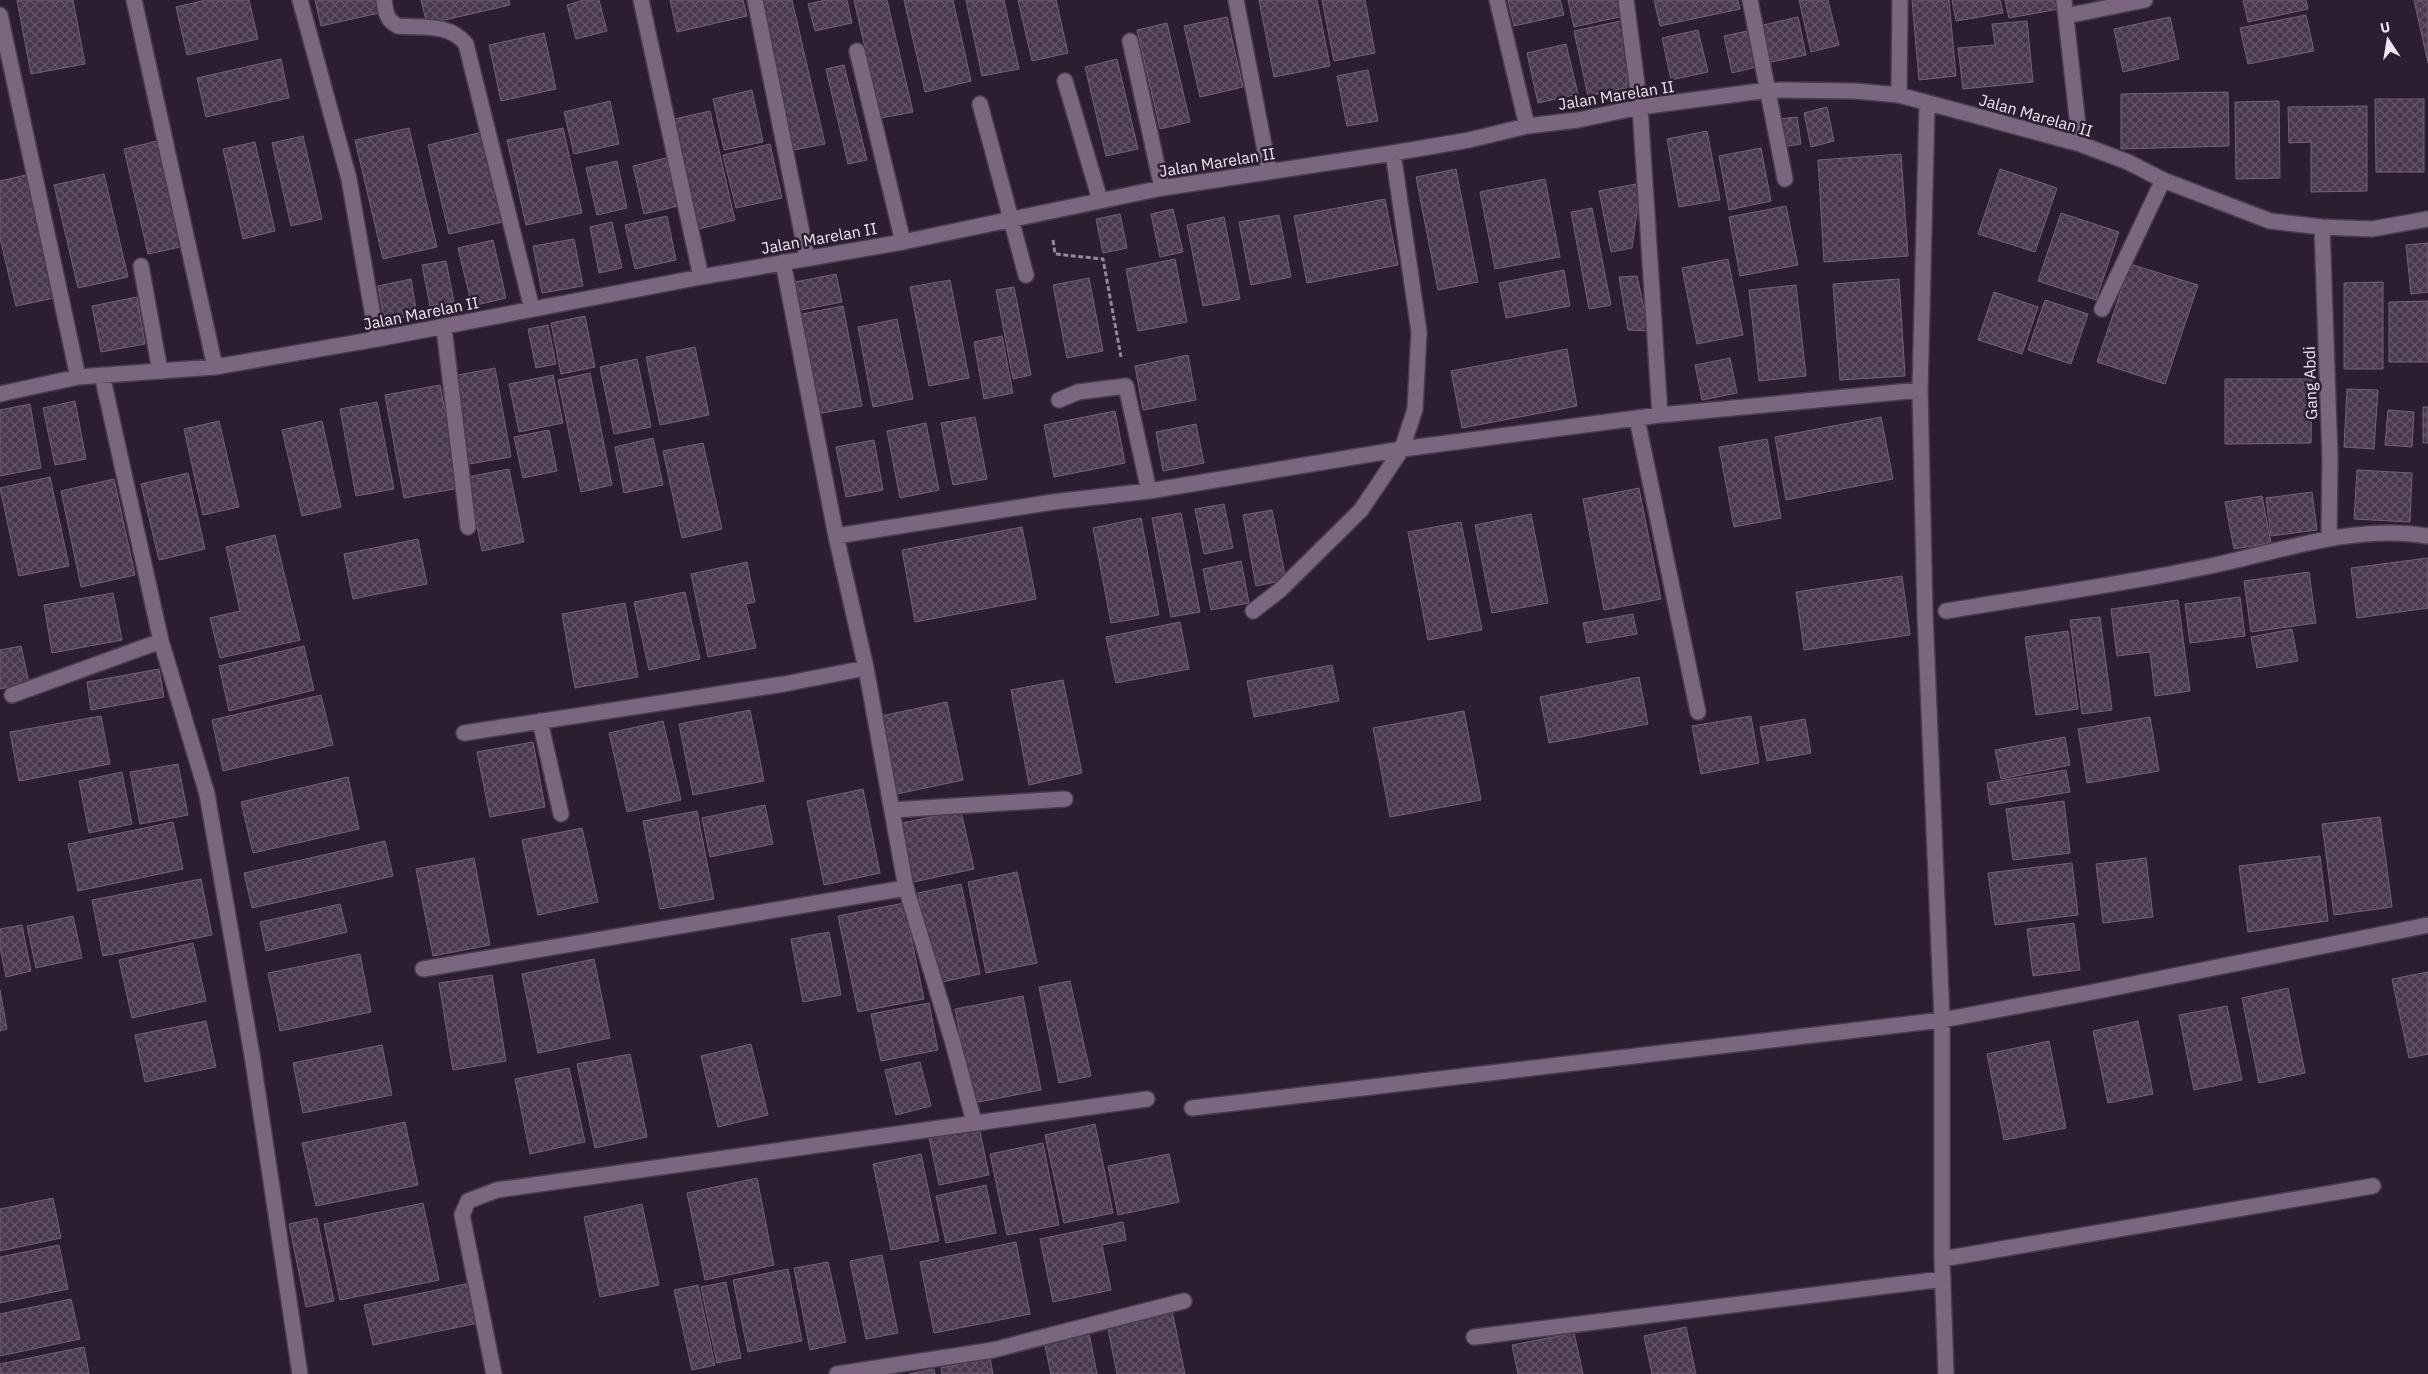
<svg xmlns="http://www.w3.org/2000/svg" width="2428" height="1374" viewBox="0 0 2428 1374" font-family="'IBM Plex Sans',sans-serif">
	<defs>
		<pattern id="building-cross-hatch" width="8" height="8" patternUnits="userSpaceOnUse" patternTransform="scale(1.25)"><rect width="8" height="8" fill="#49384e"/><path d="M0 0l8 8M0 8l8-8" fill="none" stroke="#645568"/></pattern>
	</defs>
	<rect width="100%" height="100%" fill="#2d1d31"/>
	<path fill="url(#building-cross-hatch)" stroke="#746178" d="M17,0H73L85,64L31,74Z
		M206,0H249L258,39L187,55L176,7Z
		M315,0H376L379,13L321,26Z
		M421,0H509L510,5L427,24Z
		M584,0H599L607,31L576,39L567,5Z
		M670,0H743L747,16L677,32Z
		M759,0H792L825,144L794,150Z
		M826,0H847L852,23L815,31L808,4Z
		M854,0H887L913,112L881,118Z
		M904,0H953L971,81L925,92Z
		M966,0H1004L1019,69L982,76Z
		M1018,0H1056L1068,53L1032,61Z
		M1259,0H1317L1330,66L1274,77Z
		M1322,0H1365L1375,53L1334,61Z
		M1508,0H1560L1564,15L1514,26Z
		M1568,0H1622L1624,16L1574,27Z
		M1654,0H1738L1740,9L1660,26Z
		M1799,0H1828L1839,45L1811,52Z
		M1912,0H1949L1956,76L1919,80Z
		M1952,0H2000L2003,13L1956,21Z
		M2005,0H2057L2059,9L2009,18Z
		M2243,0H2306L2308,9L2248,22Z
		M2414,0H2428V63Z
		M2306,15L2314,51L2248,64L2240,28Z
		M1227,17L1243,87L1200,97L1184,26Z
		M1798,17L1806,55L1771,62L1763,25Z
		M2170,17L2179,59L2123,72L2114,29Z
		M1625,20L1627,88L1588,96L1574,31Z
		M2027,21L2033,82L1963,89L1958,48L1995,45L1992,24Z
		M1167,23L1190,122L1160,129L1137,30Z
		M1698,30L1708,72L1671,80L1662,38Z
		M1752,30L1760,66L1732,73L1724,36Z
		M544,33L556,89L501,101L489,45Z
		M1566,44L1578,94L1538,103L1527,53Z
		M281,59L289,98L206,117L197,78Z
		M1117,59L1138,149L1106,156L1085,67Z
		M844,65L867,160L848,164L826,69Z
		M1368,70L1378,121L1347,126L1337,76Z
		M752,90L763,142L724,150L713,99Z
		M2228,92L2229,146L2121,149V94Z
		M2375,99H2424V172H2376Z
		M610,101L619,144L574,154L564,112Z
		M2279,101L2280,178L2236,179L2235,102Z
		M2367,106V191L2311,192V142L2289,143L2288,107Z
		M1827,107L1834,141L1811,147L1804,113Z
		M710,111L735,220L695,230L670,120Z
		M1797,117L1801,144L1783,147L1780,119Z
		M409,128L437,247L383,259L355,140Z
		M563,128L582,213L526,225L507,140Z
		M1707,131L1720,200L1679,207L1667,139Z
		M483,132L503,222L449,234L428,145Z
		M303,136L322,219L291,226L272,143Z
		M161,140L185,246L148,254L124,149Z
		M255,142L275,231L243,239L223,149Z
		M770,144L782,198L736,208L723,155Z
		M1761,148L1771,201L1729,210L1719,156Z
		M1901,154L1908,256L1824,262L1818,160Z
		M666,158L678,206L644,214L633,166Z
		M617,161L627,208L597,215L586,168Z
		M1456,169L1478,282L1438,290L1416,177Z
		M2000,169L2057,188L2035,252L1978,234Z
		M104,174L128,277L78,288L54,185Z
		M26,175L54,298L16,306L0,238V181Z
		M1545,179L1560,257L1495,269L1480,192Z
		M1641,183L1632,248L1611,252L1599,191Z
		M1385,199L1398,265L1307,283L1294,216Z
		M1786,206L1798,265L1740,276L1729,217Z
		M1592,208L1611,305L1589,309L1571,212Z
		M1173,209L1183,252L1160,257L1151,214Z
		M2061,213L2119,232L2096,300L2038,281Z
		M1120,214L1127,248L1103,253L1096,219Z
		M1279,215L1291,277L1251,285L1239,222Z
		M667,216L676,260L635,269L625,225Z
		M1224,217L1240,299L1203,306L1187,225Z
		M612,222L622,268L599,273L590,227Z
		M574,239L583,286L542,293L533,246Z
		M493,240L506,298L472,306L458,248Z
		M2428,243V292L2411,294L2406,245Z
		M1175,259L1187,322L1138,331L1126,269Z
		M1728,259L1743,335L1697,344L1682,268Z
		M446,261L454,302L430,306L422,265Z
		M2130,264L2198,285L2165,384L2097,362Z
		M1564,270L1570,306L1506,318L1499,283Z
		M836,274L842,302L796,311L790,283Z
		M1637,276L1649,331L1628,330L1619,277Z
		M1089,278L1103,351L1067,358L1053,285Z
		M411,279L417,315L384,321L378,286Z
		M1899,279L1905,376L1840,380L1833,284Z
		M950,280L969,378L929,386L910,287Z
		M2383,282V369H2344V283Z
		M1796,285L1806,376L1759,381L1749,290Z
		M1014,287L1031,375L1013,379L996,290Z
		M1994,292L2038,307L2022,354L1978,340Z
		M137,297L145,344L101,352L92,306Z
		M2045,300L2088,314L2071,364L2028,350Z
		M2428,301V362H2389V302Z
		M843,306L862,406L816,414L797,315Z
		M585,316L595,367L561,374L551,323Z
		M897,319L913,399L873,407L858,327Z
		M548,325L556,364L536,368L528,329Z
		M1002,336L1013,393L984,399L974,342Z
		M695,347L709,415L660,425L646,357Z
		M1567,349L1577,406L1462,428L1451,371Z
		M1188,355L1196,400L1143,410L1135,366Z
		M1730,358L1737,393L1702,400L1695,365Z
		M637,359L651,427L614,434L600,367Z
		M495,368L511,457L469,464L453,376Z
		M590,373L612,485L581,492L558,380Z
		M553,375L563,423L519,432L509,384Z
		M2225,379H2312L2311,443L2225,444Z
		M440,385L460,488L404,498L385,395Z
		M2347,389L2378,390L2374,449L2344,447Z
		M75,401L86,459L55,465L43,408Z
		M377,402L394,489L356,496L340,409Z
		M30,404L41,468L0,476V410Z
		M2423,407H2428V443H2423Z
		M2388,410L2414,412L2412,447L2385,445Z
		M1115,411L1125,463L1054,477L1044,425Z
		M975,417L987,479L953,485L941,423Z
		M1881,417L1893,479L1786,500L1775,437Z
		M219,421L239,507L203,515L184,429Z
		M322,421L341,507L302,516L282,430Z
		M926,423L939,490L900,498L887,431Z
		M1196,424L1204,463L1163,471L1156,432Z
		M549,430L557,471L523,478L514,437Z
		M653,438L663,485L624,493L615,447Z
		M1767,439L1781,518L1734,527L1719,447Z
		M874,440L883,490L846,497L836,447Z
		M703,443L722,529L682,538L663,451Z
		M509,469L524,542L482,551L467,477Z
		M2357,470L2412,473L2410,522L2354,519Z
		M188,473L205,549L159,560L141,484Z
		M50,477L69,566L19,576L0,488Z
		M114,479L135,575L81,587L61,491Z
		M1639,488L1661,599L1604,610L1583,499Z
		M2312,492L2317,530L2271,536L2266,498Z
		M2262,496L2271,543L2234,549L2225,502Z
		M1224,504L1233,548L1204,554L1195,509Z
		M1272,510L1286,580L1256,586L1243,515Z
		M1181,513L1200,612L1171,617L1152,518Z
		M1531,514L1548,603L1492,613L1475,525Z
		M1141,518L1159,615L1111,623L1093,528Z
		M1461,522L1482,630L1428,640L1408,532Z
		M1022,527L1036,599L915,622L902,550Z
		M275,535L300,640L220,658L210,618L240,611L226,547Z
		M418,539L427,584L353,599L344,554Z
		M2428,558V608L2357,618L2351,568Z
		M1241,561L1249,603L1211,610L1203,569Z
		M747,562L755,602L746,604L756,648L708,657L691,574Z
		M2309,572L2316,623L2251,632L2244,581Z
		M1902,576L1910,635L1804,650L1796,592Z
		M685,592L700,659L649,670L634,602Z
		M113,593L122,640L52,653L44,605Z
		M2240,597L2245,636L2190,643L2185,604Z
		M2178,600L2190,691L2155,696L2150,652L2117,656L2111,609Z
		M625,603L638,677L575,688L562,614Z
		M1633,614L1637,634L1587,643L1583,623Z
		M2100,617L2112,710L2082,714L2070,620Z
		M1180,622L1189,669L1116,683L1106,637Z
		M2292,629L2298,661L2257,668L2251,637Z
		M2068,631L2078,709L2036,715L2025,637Z
		M21,646L29,683L0,689V650Z
		M304,646L314,690L229,711L219,666Z
		M1332,665L1339,701L1254,717L1247,681Z
		M159,669L164,697L91,710L87,682Z
		M1639,677L1648,724L1549,743L1540,697Z
		M1063,680L1082,773L1029,785L1011,690Z
		M321,695L333,745L223,771L212,720Z
		M947,702L963,780L897,794L881,716Z
		M750,710L764,781L693,795L679,724Z
		M1464,711L1481,800L1390,817L1373,728Z
		M101,716L110,764L19,781L10,732Z
		M1751,716L1759,763L1701,774L1692,726Z
		M2150,717L2159,771L2087,783L2078,729Z
		M1805,719L1811,753L1767,761L1760,727Z
		M663,721L681,800L627,812L609,733Z
		M2065,737L2070,765L2001,779L1995,750Z
		M533,742L545,807L490,817L477,752Z
		M178,764L188,815L140,824L130,772Z
		M2066,770L2070,792L1990,805L1987,783Z
		M122,772L132,824L89,833L79,781Z
		M348,777L359,829L253,853L241,802Z
		M863,789L880,873L824,885L807,801Z
		M2064,801L2070,853L2013,860L2006,809Z
		M765,805L773,844L710,857L702,818Z
		M697,811L714,899L660,909L643,821Z
		M961,811L974,869L909,883L897,824Z
		M2380,817L2392,907L2334,915L2322,824Z
		M173,822L183,869L78,891L68,844Z
		M582,828L598,902L538,915L522,840Z
		M385,841L393,876L252,908L244,873Z
		M2320,856L2328,921L2248,932L2239,866Z
		M474,858L490,945L433,956L416,869Z
		M2146,858L2153,917L2103,923L2096,864Z
		M2072,863L2078,915L1995,925L1988,873Z
		M1017,872L1037,963L986,973L968,882Z
		M201,879L212,935L103,956L92,900Z
		M961,884L980,974L937,983L918,893Z
		M904,903L924,999L858,1012L838,916Z
		M340,904L347,932L266,951L260,922Z
		M73,916L82,958L36,968L27,926Z
		M2074,923L2080,970L2033,976L2027,929Z
		M22,925L31,971L6,977L0,947V929Z
		M829,932L841,995L803,1002L791,939Z
		M193,943L206,1001L132,1018L119,960Z
		M360,954L371,1012L280,1031L268,973Z
		M594,959L610,1038L538,1053L522,974Z
		M2428,972V1054L2409,1058L2392,979Z
		M492,975L506,1061L453,1070L439,983Z
		M1070,981L1091,1076L1059,1083L1039,987Z
		M2288,988L2305,1073L2259,1083L2242,998Z
		M0,990L7,1029L0,1031Z
		M1023,996L1041,1090L974,1103L955,1009Z
		M929,1003L938,1050L881,1061L871,1014Z
		M2227,1006L2242,1080L2194,1090L2179,1015Z
		M206,1021L216,1067L145,1082L135,1035Z
		M2138,1021L2153,1094L2108,1103L2093,1031Z
		M2049,1041L2066,1128L2004,1140L1987,1054Z
		M751,1044L768,1115L718,1127L701,1056Z
		M382,1045L392,1095L303,1113L293,1063Z
		M630,1054L647,1137L595,1148L577,1064Z
		M920,1062L931,1106L896,1115L885,1070Z
		M569,1068L585,1142L530,1154L515,1079Z
		M405,1122L418,1185L316,1206L302,1143Z
		M1095,1124L1113,1213L1064,1223L1045,1135Z
		M979,1127L989,1175L939,1185L929,1137Z
		M1043,1143L1059,1225L1007,1235L990,1154Z
		M921,1154L939,1241L891,1250L873,1164Z
		M1169,1154L1179,1202L1118,1215L1108,1166Z
		M757,1178L774,1265L705,1280L687,1193Z
		M986,1185L996,1233L946,1243L936,1196Z
		M53,1198L61,1238L0,1251V1209Z
		M423,1203L439,1280L340,1300L324,1224Z
		M642,1204L659,1285L600,1297L584,1217Z
		M317,1218L334,1301L306,1307L289,1224Z
		M1123,1222L1126,1240L1102,1245L1111,1290L1053,1302L1040,1239Z
		M1016,1242L1030,1314L934,1333L920,1262Z
		M59,1245L68,1289L0,1303V1257Z
		M882,1255L898,1333L866,1339L850,1261Z
		M828,1262L846,1342L810,1350L794,1268Z
		M788,1269L802,1341L748,1352L733,1280Z
		M726,1282L741,1358L717,1363L701,1287Z
		M470,1283L478,1323L373,1345L364,1305Z
		M698,1285L715,1365L692,1370L674,1290Z
		M71,1299L80,1339L0,1356V1314Z
		M1172,1310L1185,1374H1117L1107,1324Z
		M1686,1327L1696,1374H1652L1644,1336Z
		M1088,1328L1097,1374H1051L1043,1337Z
		M1574,1333L1583,1374H1518L1512,1345Z
		M84,1347L89,1374H0V1364Z
		M990,1358L993,1374H942L941,1368Z
		M934,1369L935,1374H909Z"/>
	<g fill="none" stroke-linecap="round" stroke-linejoin="round">
		<defs>
			<path id="lane" d="M141,266L160,371
				M2102,309L2163,180"/>
			<path id="street" d="M134,0L215,367
				M300,0L349,179L377,339
				M384,0C386,12 386,20 398,26C422,28 449,23 466,44L532,309
				M641,0L701,277
				M755,0L807,258
				M1236,0L1269,171
				M1497,0L1527,126
				M1626,0L1640,107L1660,415
				M1750,0L1785,179
				M2064,0L2080,144
				M0,15L78,377
				M2066,16L2145,0
				M1130,41L1162,188
				M857,51L903,242
				M1065,81L1100,200
				M1899,95L1900,0
				M1927,103L1920,390L1925,614L1942,1020V1259L1946,1374
				M980,104L1026,275
				M2322,227L2330,457L2329,538
				M783,262L836,536L866,668L906,888L953,1043L974,1122
				M444,328L468,527
				M102,375L161,641L207,794L253,1061L300,1374
				M0,394L78,377L215,367L377,339L701,277L903,242L1162,188L1393,153L1469,140L1527,126L1578,120L1640,107L1768,90L1855,91L1899,95L2080,144L2128,162L2163,180L2270,221L2322,227L2372,229L2428,219
				M1059,400L1078,392L1126,386L1149,491
				M1637,419L1698,712
				M836,536L1053,502L1149,491L1402,449L1415,409L1419,332L1393,153
				M1253,611L1280,590L1361,510L1402,449L1660,415L1920,390
				M1946,611C2035,596 2126,584 2215,565C2285,550 2356,524 2428,536
				M12,695L161,641
				M540,721L561,814
				M464,733L784,684L866,668
				M892,810L1065,799
				M423,969L906,888
				M1192,1108L1942,1020L2093,992L2428,925
				M1942,1259L2373,1186
				M1474,1337L1943,1279
				M494,1374L462,1215L468,1201L497,1190L1147,1099
				M837,1374L993,1350L1184,1301"/>
		</defs>
		<use href="#lane" stroke="#4a3c4d" stroke-width="18"/>
		<use href="#street" stroke="#4a3c4d" stroke-width="18"/>
		<path stroke="#948696" stroke-width="3" stroke-dasharray="5 2.5" stroke-linecap="butt" d="M1053,240L1055,254L1103,259L1121,357"/>
		<use href="#lane" stroke="#7a677f" stroke-width="15"/>
		<use href="#street" stroke="#7a677f" stroke-width="15"/>
	</g>
	<g text-anchor="middle" stroke-width="5" stroke-linejoin="round" paint-order="stroke">
		<g font-size="16" fill="#f0e5f2" stroke="#2d1d31">
			<text transform="translate(1616 95) rotate(-9)" y="6">Jalan Marelan II</text>
			<text transform="translate(2036 115) rotate(16)" y="6">Jalan Marelan II</text>
			<text transform="translate(1217 162) rotate(-9)" y="6">Jalan Marelan II</text>
			<text transform="translate(819 238) rotate(-10)" y="6">Jalan Marelan II</text>
			<text transform="translate(421 313) rotate(-11)" y="6">Jalan Marelan II</text>
			<text transform="translate(2310 383) rotate(-92)" y="6">Gang Abdi</text>
		</g>
	</g>
	<g transform="translate(2388 40) rotate(348)" stroke="#2d1d31" stroke-width="4" paint-order="stroke">
	<path d="M0-4L9 19L0 12L-9 19Z" fill="#f0e5f2"/>
	<text y="-8" font-size="14" font-weight="bold" text-anchor="middle" fill="#f0e5f2">U</text>
	</g>
</svg>
